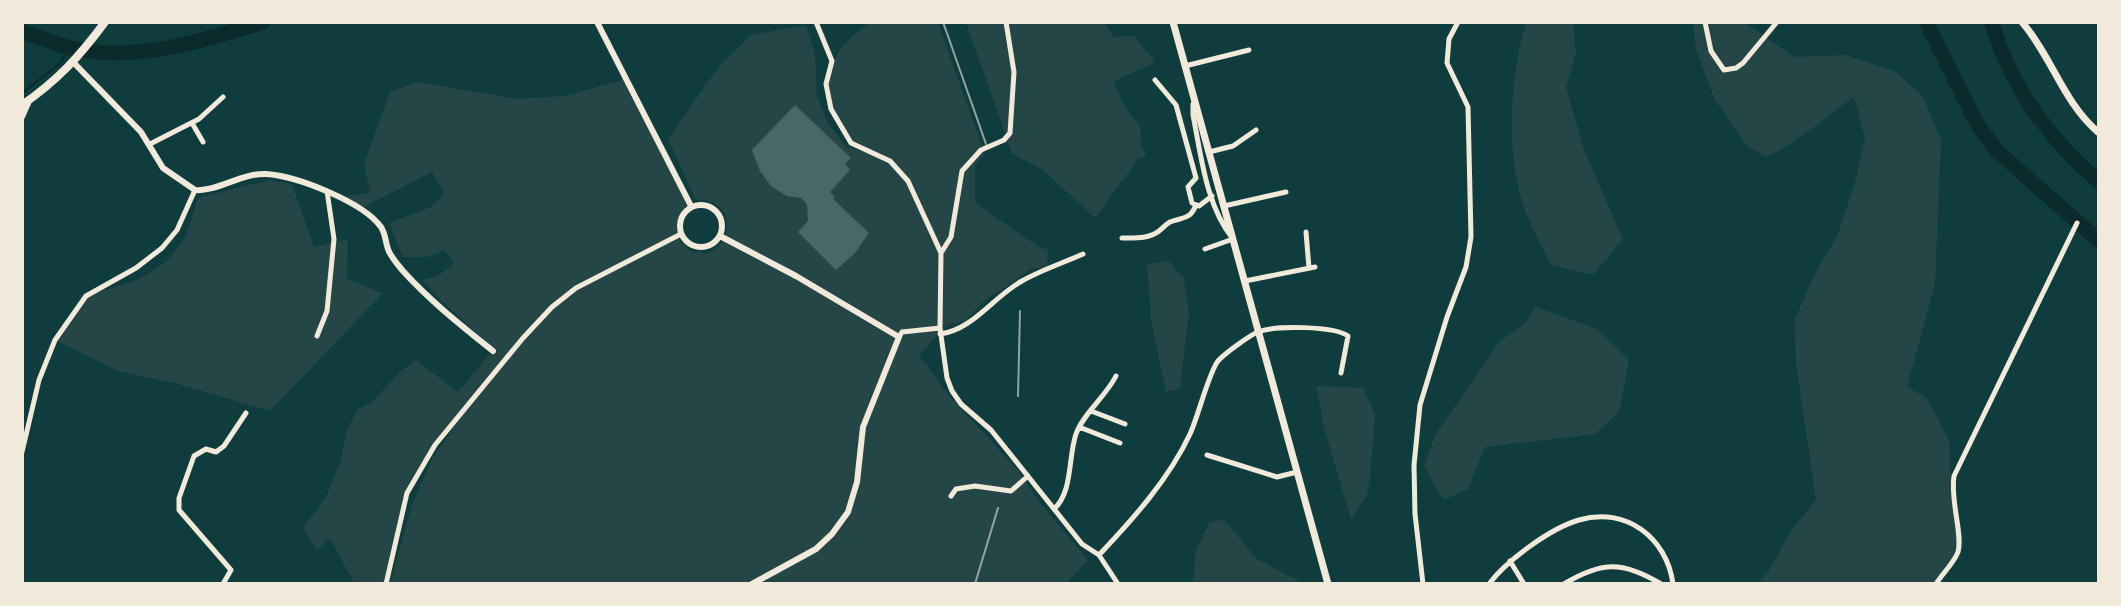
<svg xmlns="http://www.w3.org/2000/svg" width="2121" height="606" viewBox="0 0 2121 606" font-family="Lora,serif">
	<rect width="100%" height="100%" fill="#0f3d3e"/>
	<path fill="#244646" d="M870,23H938L985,154L975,165V203L1036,245L1048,250L1047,267L1031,269L983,302L965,321L947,325L919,355L951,398L1017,469L1040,503L1088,560L1067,583H390L412,505L432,459L470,403L436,443L407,493L385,583H354L330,538L319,549L315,548L303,528L326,497L340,463L347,430L357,410L372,402L400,372L416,360L458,392L494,349L433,293L423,280L438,276L454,263L444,250L427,257H403L389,223L431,207L444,193L432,172L362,208L346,196L370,193L364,164L390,92L417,82L518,99L564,96L626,79L690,203C680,211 673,222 681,234L678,238L689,250L707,254C740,238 730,196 696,200L668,139L720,65L751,35L806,25L815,55L817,97L828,123L846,146L883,159C873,154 857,149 850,141C814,97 823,52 870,23Z
		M966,23H1105L1113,37L1134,36L1155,62L1113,82L1126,109L1140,126L1141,144L1146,152L1144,158H1139L1095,218L1042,169L1012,153Z
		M1526,23H1573L1576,53L1566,87L1584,150L1623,239L1593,275L1551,265C1541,244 1528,223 1522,201C1506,149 1510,75 1526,23Z
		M1693,23H1745L1795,57L1845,55L1895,71L1923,97L1941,140L1935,284L1907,387L1927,398L1949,440L1951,493L1959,538L1957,553L1936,583H1757L1768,572L1791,531L1816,500L1796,364L1795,319L1815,274L1838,234L1855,182L1865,139L1854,97C1826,116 1796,145 1765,157L1746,145L1715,100L1696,49Z
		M269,180L292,184L314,247L348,239L347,279L383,293L270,411L178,384L118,371L55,340L86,296L137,280L166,262L185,238L198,198Z
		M1169,261L1184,279L1189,312L1180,389L1166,392L1151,320L1147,264Z
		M1536,307L1597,329L1629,360L1619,412L1595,434L1485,447L1468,489L1444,500L1424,467L1435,435L1500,341L1524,324Z
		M1316,386L1364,388L1375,415L1370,478L1367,495L1351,520L1324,427Z
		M1224,520L1257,559L1299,581L1297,583H1193L1196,550L1210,522Z"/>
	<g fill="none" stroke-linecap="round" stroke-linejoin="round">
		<path stroke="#0a2a2b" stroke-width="2" d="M22,93L58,65L71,48"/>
		<path stroke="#0a2a2b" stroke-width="15" d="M1926,22L1977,124L1996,150L2098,240
			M1992,22C2009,85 2050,140 2098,181
			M22,32C39,37 55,44 71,48C135,63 203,41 263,22"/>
	</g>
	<path fill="#486865" d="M795,105L851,158L845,164L850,170L830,192L835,197L833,199L869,233L855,253L836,270L798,232L808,221L807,204L801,198L787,196L771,186L760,171L752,150Z"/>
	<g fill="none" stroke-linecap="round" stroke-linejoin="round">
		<path stroke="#f1e9da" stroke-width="5" d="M816,22L832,61L826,84L831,109L851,143L890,161L908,181L941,253L940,328L947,378L952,391L961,404L991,430L1082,544L1099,555L1118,584
			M1705,22L1711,51L1724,70L1736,68L1743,63L1777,22
			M1185,66L1249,50
			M1155,80L1176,105L1196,178
			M1193,104V115C1201,155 1206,206 1233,239L1205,249
			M22,118L30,100
			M192,123L203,142
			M150,144L199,119L223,97
			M1209,152L1233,146L1256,130
			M1196,178L1188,187L1192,203L1199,206L1212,196
			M1224,206L1286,192
			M1306,232L1309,268
			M1122,238C1135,238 1149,239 1159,231C1163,228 1166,224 1170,222C1183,217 1190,220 1196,205
			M941,253L951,237L962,171L981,150L1004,140L1010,133L1014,72L1006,22
			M1245,281L1315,267
			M940,334C973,330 994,296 1022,281C1041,270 1063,263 1083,254
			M317,336L327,311L334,239L327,191
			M899,337L902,332L940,328
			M1091,411L1125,424
			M1079,427L1120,443
			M22,452L39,380L55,340L86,296L136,268L162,248L177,230L195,190
			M1207,455L1277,477L1297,472
			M951,496L956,489L975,486L1011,491L1028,476
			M1054,509C1073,492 1068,457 1076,434C1083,414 1106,396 1116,376
			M1099,555C1133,519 1169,479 1190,434C1198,417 1209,372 1218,361C1224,354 1250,335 1258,332C1275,325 1334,326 1348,336L1341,373
			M1510,561L1524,584
			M223,584L231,570L179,510V498L194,456L206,449L216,452L224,446L246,413
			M386,584L407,493L435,445L523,338L552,307L576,288L681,234
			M1423,584L1415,514L1414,465L1420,405L1447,317L1466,267L1471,237L1468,107L1447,63L1449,39L1458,22
			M1489,584C1507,560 1551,528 1579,520C1626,506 1667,538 1673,584
			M1564,584C1602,561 1623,561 1661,584
			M1936,584C1942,574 1954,563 1958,552C1963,534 1950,501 1954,476L2077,223"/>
		<path stroke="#f1e9da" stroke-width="6" d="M597,22L691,206
			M74,63L141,132L163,168L195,190C217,192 241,173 266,174C297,176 363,202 381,227C386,235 385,241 388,249C390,256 399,266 403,271C430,301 462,326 493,351
			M680 226a21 21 0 1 1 42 0a21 21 0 1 1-42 0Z
			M720,236L796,276L899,337L863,427L857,482L848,512L832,534L816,549L752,584"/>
		<path stroke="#f1e9da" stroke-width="7" d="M1173,22L1328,584
			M2022,22C2052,57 2063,102 2098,132"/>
		<path stroke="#f1e9da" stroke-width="8" d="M22,105C58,80 79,57 105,22"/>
		<path stroke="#97a49c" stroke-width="2" d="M943,22L986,144
			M1018,396L1020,311
			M975,584L998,508"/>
	</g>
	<rect width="2121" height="606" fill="none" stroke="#f1e9da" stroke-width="48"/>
</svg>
